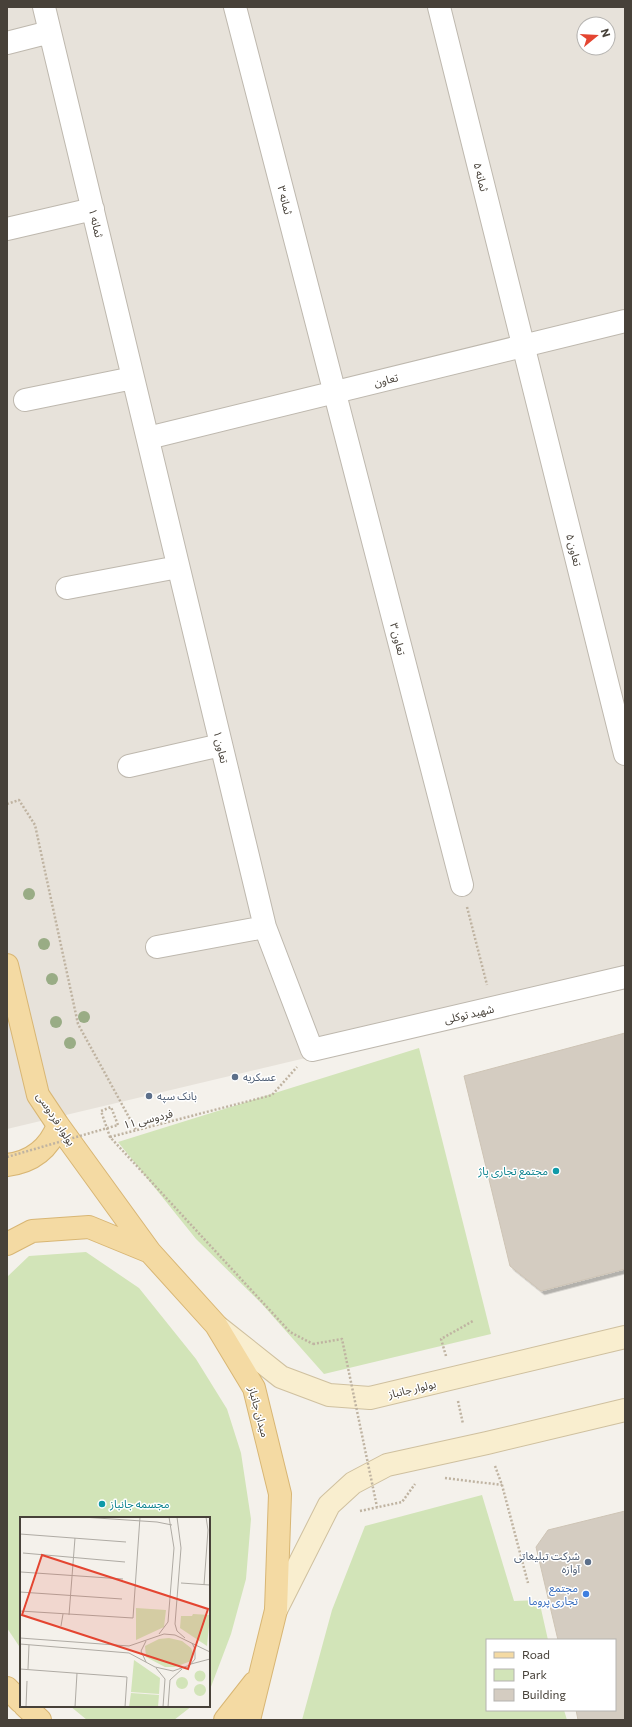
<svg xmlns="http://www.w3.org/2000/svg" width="632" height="1727" viewBox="0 0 632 1727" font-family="Commissioner,'Noto Sans Arabic',sans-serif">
	<defs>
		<filter id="shadow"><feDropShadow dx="3.5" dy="3.5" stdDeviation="0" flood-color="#0004"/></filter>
	</defs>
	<rect width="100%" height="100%" fill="#f4f1eb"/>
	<path fill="#e7e2da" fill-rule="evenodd" d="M7,7H625V982L7,1129ZM584,24H608V48H584Z"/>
	<path fill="#d2e4b8" d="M419,1048L491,1334L324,1374L262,1304L196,1239L118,1142Z
		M86,1252L139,1288L196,1359L227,1409L241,1453L251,1519L246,1579L231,1634L209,1692V1518H21V1649L7,1628V1277L29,1256Z
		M482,1495L514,1601L539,1600L548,1640H487V1710H564L567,1720H302L332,1610L365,1526Z
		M70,1706H192L174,1720H87Z"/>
	<path fill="#d4ccc1" stroke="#cec4b5" filter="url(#shadow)" d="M625,1033V1269L541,1291L510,1266L464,1076Z
		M625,1511V1720H578L576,1710H615V1640H558L536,1547L548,1530Z"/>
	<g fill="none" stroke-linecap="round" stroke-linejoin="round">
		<defs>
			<path id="street" d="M44,7L265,927L312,1050L625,977
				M235,7L462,885
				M439,7L625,754
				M7,43L50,32
				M7,229L93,209
				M25,400L133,378
				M148,438L625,321
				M67,588L178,567
				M129,766L221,745
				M157,947L265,927"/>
			<path id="secondary" d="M218,1327L281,1377L329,1395L370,1398L625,1337
				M276,1610L329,1505L353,1483L387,1465L487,1443L625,1410"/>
			<path id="primary" d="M7,965L38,1095L58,1125L150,1252L216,1325L254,1388L280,1494L276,1610L249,1720
				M7,1165C32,1162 49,1149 58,1125
				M7,1244L32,1231L89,1227L150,1252
				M7,1688L21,1702
				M25,1706L40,1720
				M225,1720L254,1683"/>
		</defs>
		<use href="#street" stroke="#beb8ae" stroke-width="24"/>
		<use href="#secondary" stroke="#cfc09f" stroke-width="24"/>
		<use href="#primary" stroke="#d8b674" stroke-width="24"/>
		<path stroke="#bfb3a1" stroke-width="2.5" stroke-dasharray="2 2" stroke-linecap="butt" d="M7,804L19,800L35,825L78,1024L136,1130
			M467,907L487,985
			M118,1125L111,1107L101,1111L110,1137L290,1332L313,1344
			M110,1137L272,1095L297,1067
			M446,1356L441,1339L473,1321
			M458,1401L463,1424
			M495,1466L502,1485L528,1583
			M445,1478L502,1485
			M360,1511L402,1502L415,1484"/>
		<use href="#street" stroke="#fff" stroke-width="22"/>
		<use href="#secondary" stroke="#f9eecf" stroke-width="22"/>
		<use href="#primary" stroke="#f4daa3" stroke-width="22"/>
		<path stroke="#bfb3a1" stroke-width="2.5" stroke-dasharray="2 2" stroke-linecap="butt" d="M7,1157L118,1125
			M313,1344L342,1339L377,1507"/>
	</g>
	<g fill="#99ac85">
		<circle cx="29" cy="894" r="6"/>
		<circle cx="44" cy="944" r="6"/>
		<circle cx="52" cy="979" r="6"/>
		<circle cx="84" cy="1017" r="6"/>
		<circle cx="56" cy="1022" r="6"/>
		<circle cx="70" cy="1043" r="6"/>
	</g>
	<g fill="#5c6f8a" stroke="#fff" stroke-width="1.5">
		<circle cx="235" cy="1077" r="4"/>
		<circle cx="149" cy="1096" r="4"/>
		<circle cx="588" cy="1562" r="4"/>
	</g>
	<g fill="#0f9aa8" stroke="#fff" stroke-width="1.5">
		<circle cx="556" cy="1171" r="4"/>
		<circle cx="102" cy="1504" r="4"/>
	</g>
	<circle fill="#3f7fe0" stroke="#fff" stroke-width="1.5" cx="586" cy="1594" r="4"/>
	<g text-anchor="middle" stroke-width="3" stroke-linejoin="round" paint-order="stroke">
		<g font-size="11" fill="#474139" stroke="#fff">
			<text transform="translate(481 177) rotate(76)" y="4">ثمانه ۵</text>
			<text transform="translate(285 200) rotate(76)" y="4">ثمانه ۳</text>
			<text transform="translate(96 223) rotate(77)" y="4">ثمانه ۱</text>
			<text transform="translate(386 380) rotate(-14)" y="4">تعاون</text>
			<text transform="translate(574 550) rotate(76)" y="4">تعاون ۵</text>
			<text transform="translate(398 639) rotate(76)" y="4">تعاون ۳</text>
			<text transform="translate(221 747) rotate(77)" y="4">تعاون ۱</text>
			<text transform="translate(469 1014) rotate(-13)" y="4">شهید توکلی</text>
			<text transform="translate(56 1119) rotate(57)" y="4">بولوار فردوسی</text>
			<text transform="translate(148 1119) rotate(-14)" y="4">فردوسی ۱۱</text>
			<text transform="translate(412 1389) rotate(-13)" y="4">بولوار جانباز</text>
			<text transform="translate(259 1412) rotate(75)" y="4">میدان جانباز</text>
		</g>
		<g font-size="11" fill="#4e5e75" stroke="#fff" text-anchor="start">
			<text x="243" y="1081">عسکریه</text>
			<text x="157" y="1100">بانک سپه</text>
			<text x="580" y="1560" text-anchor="end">شرکت تبلیغاتی<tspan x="580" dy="13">آوازه</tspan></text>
		</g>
		<g font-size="11" fill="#0d838f" stroke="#fff" text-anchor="end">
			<text x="548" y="1175">مجتمع تجاری پاژ</text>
			<text x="110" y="1508" text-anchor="start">مجسمه جانباز</text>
		</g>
		<g font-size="11" fill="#366cbe" stroke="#fff" text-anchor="end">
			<text x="578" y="1592">مجتمع<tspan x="578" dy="13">تجاری پروما</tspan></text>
		</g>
	</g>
	<g transform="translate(20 1517)">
		<rect width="190" height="190" fill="#f4f1eb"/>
		<path d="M116,91L146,93L144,110L116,123ZM173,97L190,98L187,129L160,111L161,99H172ZM149,121L162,124L171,131L173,136L171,144L155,150H145L126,140L125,129L139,122ZM114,143L140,161L139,177L111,175ZM174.5 159a5.5 5.5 0 1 1 11 0a5.5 5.5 0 1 1-11 0ZM156 166a6 6 0 1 1 12 0a6 6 0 1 1-12 0ZM174 173a6 6 0 1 1 12 0a6 6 0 1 1-12 0ZM111,176L139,178L138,190H109Z" fill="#d2e4b8"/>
		<path fill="none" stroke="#afaba4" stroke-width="1" d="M62,0L137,5L152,8M157,0L161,31L155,107L157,114L165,121M0,17L106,25M3,36L105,45M1,55L103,62M161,66L190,68M184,68L188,13L186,0M0,75L102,82M0,94L113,101L120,0M49,98L55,21M41,109L43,97M139,117L148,105L154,31L149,0M0,121L109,129L144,117L155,118L190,135M0,127L109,136L135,150L153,154L170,148L175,142V132L172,126M126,145L121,134L126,124M171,147L190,142M136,151L145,162L143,190M0,152L107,160L105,190M8,152L9,128M6,190L7,164M55,190L57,156M148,190L150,163L162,152"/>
		<path fill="#e44531" fill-opacity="0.15" stroke="#e44531" stroke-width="2" d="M22,38L188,92L168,152L2,98Z"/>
		<rect width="190" height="190" fill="none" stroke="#474139" stroke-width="2"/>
	</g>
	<rect width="632" height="1727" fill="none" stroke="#474139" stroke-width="16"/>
	<rect x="486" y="1639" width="130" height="72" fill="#ffffff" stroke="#b5b3b0"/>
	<rect x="494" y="1652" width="20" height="6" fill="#f4daa3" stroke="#b5b3b0"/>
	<text x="522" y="1659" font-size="12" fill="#474139">Road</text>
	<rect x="494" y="1669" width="20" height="12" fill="#d2e4b8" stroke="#b5b3b0"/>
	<text x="522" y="1679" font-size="12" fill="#474139">Park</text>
	<rect x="494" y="1689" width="20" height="12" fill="#d4ccc1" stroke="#b5b3b0"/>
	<text x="522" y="1699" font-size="12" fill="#474139">Building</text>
	<g transform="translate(596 36) rotate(72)"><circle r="19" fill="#ffffff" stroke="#b5b3b0"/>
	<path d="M0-3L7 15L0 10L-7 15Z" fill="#e44531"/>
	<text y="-6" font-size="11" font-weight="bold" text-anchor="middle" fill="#474139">N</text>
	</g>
</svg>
